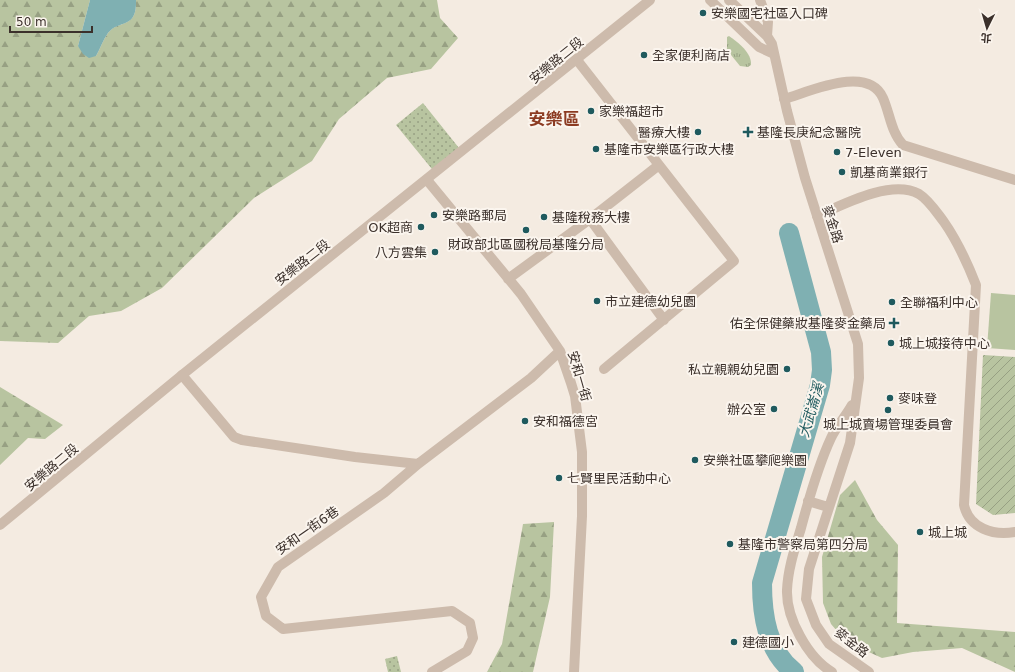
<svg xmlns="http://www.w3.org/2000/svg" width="1015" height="672" viewBox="0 0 1015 672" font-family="'DejaVu Sans','Noto Sans TC',sans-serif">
	<defs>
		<pattern id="grass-tufts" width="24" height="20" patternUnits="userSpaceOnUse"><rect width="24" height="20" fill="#b8c4a0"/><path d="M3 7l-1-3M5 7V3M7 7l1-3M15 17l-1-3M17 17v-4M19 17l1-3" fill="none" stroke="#97a083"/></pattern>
		<pattern id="forest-firs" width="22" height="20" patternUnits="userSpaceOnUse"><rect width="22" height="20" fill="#b8c4a0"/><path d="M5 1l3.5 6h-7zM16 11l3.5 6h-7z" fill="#97a083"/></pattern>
		<pattern id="park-dots" width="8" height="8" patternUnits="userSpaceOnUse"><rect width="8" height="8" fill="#b8c4a0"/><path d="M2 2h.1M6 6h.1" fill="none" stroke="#97a083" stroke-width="1.8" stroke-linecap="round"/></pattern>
		<pattern id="garden-furrows" width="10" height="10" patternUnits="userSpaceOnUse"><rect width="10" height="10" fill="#b8c4a0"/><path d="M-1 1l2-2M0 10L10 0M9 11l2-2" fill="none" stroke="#97a083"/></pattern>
	</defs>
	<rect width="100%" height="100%" fill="#f4ebe1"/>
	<path fill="url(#grass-tufts)" d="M729,36C738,42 752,53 751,65L748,67L740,66L727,50V37Z"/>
	<path fill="url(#forest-firs)" d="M0,0H90L78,46L96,56C100,49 103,40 108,33C119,19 137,30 136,0H437L440,18L458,38L431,69L387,78L339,119L312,161L254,198L162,288L121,311L89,316L58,343L0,341Z
		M0,387L63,425L45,439L28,438L0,465Z
		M855,480L877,520L898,545L897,623L1015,632V672L962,648L913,652L882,658L860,648L843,638L831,624L823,603L822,557L840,495Z
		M554,522L550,597L533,672H487L502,644L523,524Z"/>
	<path fill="url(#park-dots)" d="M423,103L463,153L436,174L396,125Z
		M397,656L401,672H388L385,659Z"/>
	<path fill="url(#garden-furrows)" d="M983,355L1015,357V513L993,515L976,504Z"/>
	<path fill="#b8c4a0" d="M991,293L1015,295V350L987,348Z"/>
	<path fill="#7fb0b2" d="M90,0H136C137,30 119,19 108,33C103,40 100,49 96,56L89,58L83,54L78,46Z"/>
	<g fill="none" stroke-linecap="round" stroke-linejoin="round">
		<path stroke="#7fb0b2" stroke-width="20" d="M789,233L821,352L822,370L820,385L762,583C762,615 767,651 794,672"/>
		<path stroke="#cdbbac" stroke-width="10" d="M577,60L734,261L604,369
			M784,99C809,92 868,64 883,98C890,114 891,132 903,145L1015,180
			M427,180L521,294L560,351L571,383L575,396L582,452V516L574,672
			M817,216C844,204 891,179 919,194C929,200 937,213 944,222C958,242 967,262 976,285L964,505C969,528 993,536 1015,532
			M590,219L664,320
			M508,279L590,219L659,165
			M182,375L234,437L242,440L355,457L418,464
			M432,672L467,651L473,638L470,623L452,611L283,629L266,616L261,597L278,567L384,493L418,464L531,378L560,351"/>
		<path stroke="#cdbbac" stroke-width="10" d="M710,0L759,47L774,54
			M729,0L767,36L772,44L787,111L805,178L858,344L859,378L850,443L809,569L806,599L816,625L829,644L869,672
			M760,0L768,22L767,36
			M808,501L828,507
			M0,525L182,375L650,0
			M832,672C808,658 786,618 787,590C788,568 795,548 801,528C809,498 818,466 831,438C836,427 846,416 852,405"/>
	</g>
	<g fill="#1f5a5e" stroke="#fbf5ee" stroke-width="1.5">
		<circle cx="703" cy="13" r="4"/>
		<circle cx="644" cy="55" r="4"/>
		<circle cx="591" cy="111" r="4"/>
		<circle cx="698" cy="132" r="4"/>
		<path d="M746 126h4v4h4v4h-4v4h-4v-4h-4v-4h4z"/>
		<circle cx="596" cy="149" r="4"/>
		<circle cx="837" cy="152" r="4"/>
		<circle cx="842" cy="172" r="4"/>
		<circle cx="434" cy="215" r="4"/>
		<circle cx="544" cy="217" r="4"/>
		<circle cx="421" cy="227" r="4"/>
		<circle cx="526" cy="230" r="4"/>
		<circle cx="435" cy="252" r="4"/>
		<circle cx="597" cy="301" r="4"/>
		<circle cx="892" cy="302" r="4"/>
		<path d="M892 317h4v4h4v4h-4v4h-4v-4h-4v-4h4z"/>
		<circle cx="891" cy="343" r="4"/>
		<circle cx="787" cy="369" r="4"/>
		<circle cx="890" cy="398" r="4"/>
		<circle cx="774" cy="409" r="4"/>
		<circle cx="888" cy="410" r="4"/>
		<circle cx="525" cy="421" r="4"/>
		<circle cx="695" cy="460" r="4"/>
		<circle cx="559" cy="478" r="4"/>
		<circle cx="920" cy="532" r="4"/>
		<circle cx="730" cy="544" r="4"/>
		<circle cx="734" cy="642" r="4"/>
	</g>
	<g text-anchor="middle" stroke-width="4" stroke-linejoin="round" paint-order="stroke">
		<g font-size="13" fill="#3b302b" stroke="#fbf5ee" text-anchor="start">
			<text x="711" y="18">安樂國宅社區入口碑</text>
			<text x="652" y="60">全家便利商店</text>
			<text x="599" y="116">家樂福超市</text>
			<text x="690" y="137" text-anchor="end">醫療大樓</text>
			<text x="757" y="137">基隆長庚紀念醫院</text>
			<text x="604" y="154">基隆市安樂區行政大樓</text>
			<text x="845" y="157">7-Eleven</text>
			<text x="850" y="177">凱基商業銀行</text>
			<text x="442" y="220">安樂路郵局</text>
			<text x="552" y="222">基隆稅務大樓</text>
			<text x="413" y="232" text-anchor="end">OK超商</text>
			<text x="526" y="249" text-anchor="middle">財政部北區國稅局基隆分局</text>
			<text x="427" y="257" text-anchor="end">八方雲集</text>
			<text x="605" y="306">市立建德幼兒園</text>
			<text x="900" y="307">全聯福利中心</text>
			<text x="886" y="328" text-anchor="end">佑全保健藥妝基隆麥金藥局</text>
			<text x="899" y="348">城上城接待中心</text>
			<text x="779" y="374" text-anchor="end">私立親親幼兒園</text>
			<text x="898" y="403">麥味登</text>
			<text x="766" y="414" text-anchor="end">辦公室</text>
			<text x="533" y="426">安和福德宮</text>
			<text x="888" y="429" text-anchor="middle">城上城賣場管理委員會</text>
			<text x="703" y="465">安樂社區攀爬樂園</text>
			<text x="567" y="483">七賢里民活動中心</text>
			<text x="928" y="537">城上城</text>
			<text x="738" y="549">基隆市警察局第四分局</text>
			<text x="742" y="647">建德國小</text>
		</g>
		<g font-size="13" fill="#3b302b" stroke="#fbf5ee">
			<text transform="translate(556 60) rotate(-39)" y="5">安樂路二段</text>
			<text transform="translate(833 224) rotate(72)" y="5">麥金路</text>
			<text transform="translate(302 262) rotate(-38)" y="5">安樂路二段</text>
			<text transform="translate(580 376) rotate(74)" y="5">安和一街</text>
			<text transform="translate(51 467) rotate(-40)" y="5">安樂路二段</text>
			<text transform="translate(307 530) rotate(-35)" y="5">安和一街6巷</text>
			<text transform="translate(852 642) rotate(38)" y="5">麥金路</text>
		</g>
		<g font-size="14" font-style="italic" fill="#1f5a5e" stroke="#fbf5ee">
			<text transform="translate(811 410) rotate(-74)" y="5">大武崙溪</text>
		</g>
		<g font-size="17" font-weight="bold" fill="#8c3b22" stroke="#fbf5ee">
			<text x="554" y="125">安樂區</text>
		</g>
	</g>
	<g transform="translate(987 28) rotate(185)" stroke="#fbf5ee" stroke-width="3" paint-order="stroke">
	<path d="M0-3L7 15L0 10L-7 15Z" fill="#3b302b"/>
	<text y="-6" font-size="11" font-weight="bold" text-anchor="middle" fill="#3b302b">北</text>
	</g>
	<path d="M10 26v6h82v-6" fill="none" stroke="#3b302b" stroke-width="2"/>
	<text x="16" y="26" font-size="12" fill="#3b302b" stroke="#fbf5ee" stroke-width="3" paint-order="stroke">50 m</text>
</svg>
